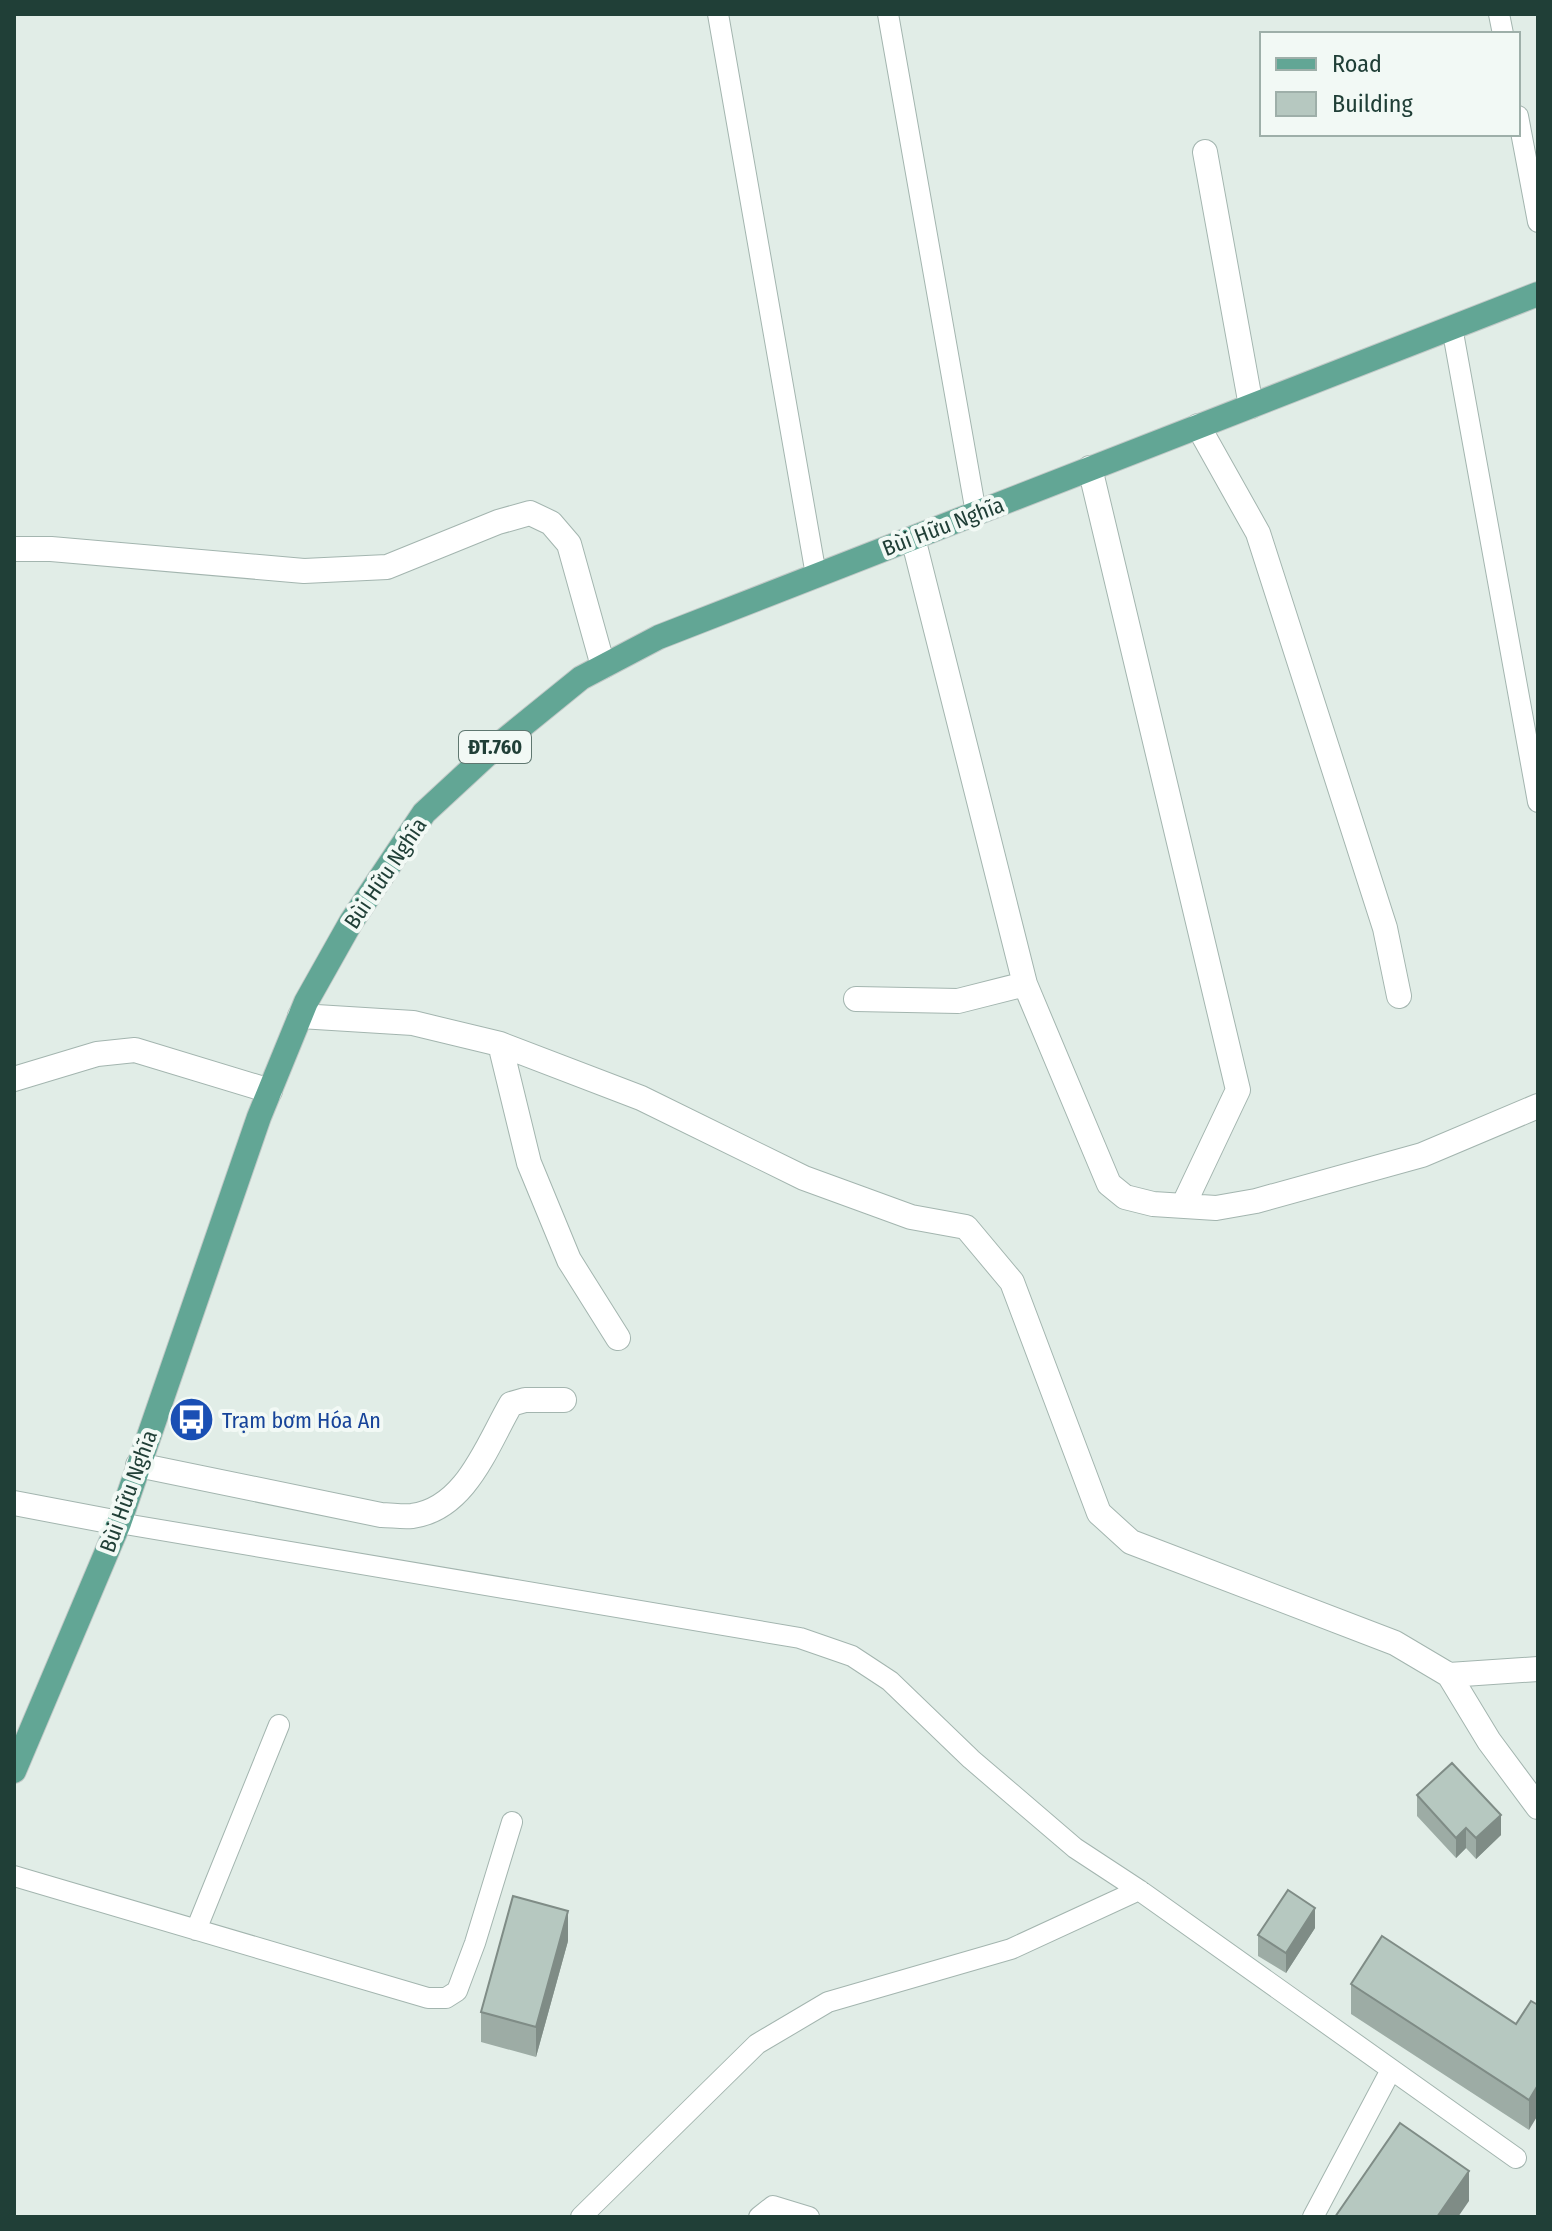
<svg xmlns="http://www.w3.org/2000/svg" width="1552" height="2231" viewBox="0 0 1552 2231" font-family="'Fira Sans Condensed',sans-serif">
	<rect width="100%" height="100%" fill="#e1ede7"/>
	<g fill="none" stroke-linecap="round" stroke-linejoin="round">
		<defs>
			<path id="lane" d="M718,14L816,575
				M888,14L976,513
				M1499,14L1503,34
				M1518,116L1538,222
				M1452,327L1538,802
				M119,1523L800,1638L852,1656L890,1681L971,1759L1075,1848L1139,1890L1516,2158
				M14,1876L428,1998H446L457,1991L475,1943L512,1822
				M196,1930L279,1725
				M581,2217L757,2044L828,2002L1011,1949L1139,1890
				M759,2217L773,2206L809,2217
				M1313,2217L1391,2070"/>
			<path id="street" d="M1205,152L1251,406
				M1198,426L1258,533L1385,928L1399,996
				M1090,468L1238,1090L1183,1206
				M913,538L1025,984L1109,1184L1125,1197L1153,1204L1216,1208L1256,1201L1422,1155L1538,1106
				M14,549H51L304,571L387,567L498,522L530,513L551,523L569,544L603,666
				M856,999L958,1001L1025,984
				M300,1016L413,1023L500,1044L641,1098L804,1178L911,1217L966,1227L1012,1282L1099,1513L1131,1542L1395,1643L1449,1675L1489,1741L1538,1807
				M500,1044L529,1163L569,1260L618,1338
				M14,1079L97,1054L135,1050L270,1091
				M138,1465L381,1515C391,1515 402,1517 412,1516C466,1509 487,1445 511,1404L525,1400H564
				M14,1503L119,1523
				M1449,1675L1538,1669"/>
			<path id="primary" d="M14,1771L119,1523L259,1117L306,1002L351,922L424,813L491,751L581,678L659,637L1538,294"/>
		</defs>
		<use href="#lane" stroke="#a3b5af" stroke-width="22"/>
		<use href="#street" stroke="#a3b5af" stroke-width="26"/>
		<use href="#primary" stroke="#c1c9c7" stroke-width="26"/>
		<use href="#lane" stroke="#fff" stroke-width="20"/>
		<use href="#street" stroke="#fff" stroke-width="24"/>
		<use href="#primary" stroke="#62a695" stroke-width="24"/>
	</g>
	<path fill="#9daca5" d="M1417,1795L1501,1835L1476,1859L1466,1848L1456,1858L1417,1816Z
		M1315,1928L1286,1973L1258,1956V1935Z
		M568,1941L536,2057L481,2042V2012Z
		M1351,1984L1516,2024L1531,2001L1529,2130L1351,2014Z"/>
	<path fill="#7f8c86" d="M1501,1815V1835L1476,1859V1838Z
		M1466,1828V1848L1456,1858V1838Z
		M1315,1908V1928L1286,1973V1953Z
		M568,1911V1941L536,2057V2027Z
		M1538,2085V2115L1529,2130V2100Z
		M1469,2171V2201L1458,2217H1437Z"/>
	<path fill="#b6c8c0" stroke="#7f8c86" stroke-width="2" d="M1452,1763L1501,1815L1476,1838L1466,1828L1456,1838L1417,1795Z
		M1288,1890L1315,1908L1286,1953L1258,1935Z
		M513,1896L568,1911L536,2027L481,2012Z
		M1382,1936L1516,2024L1531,2001L1538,2005V2085L1529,2100L1351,1984Z
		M1400,2123L1469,2171L1437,2217H1335Z"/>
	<defs>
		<symbol id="bus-disc" viewBox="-11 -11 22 22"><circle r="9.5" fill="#1a4fb4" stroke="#f2f9f5"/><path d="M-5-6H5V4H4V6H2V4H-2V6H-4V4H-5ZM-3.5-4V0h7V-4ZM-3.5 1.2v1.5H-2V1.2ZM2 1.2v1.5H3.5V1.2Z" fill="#fff"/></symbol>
	</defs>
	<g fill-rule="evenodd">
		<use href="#bus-disc" x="166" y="1394" width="51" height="51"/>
	</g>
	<g text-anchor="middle" stroke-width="8" stroke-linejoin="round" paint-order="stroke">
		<rect fill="#f2f9f5" stroke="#5f7770" stroke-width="2" x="459" y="731" width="72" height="32" rx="6"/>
		<g font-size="20" font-weight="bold" fill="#203f37">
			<text x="495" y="754">ĐT.760</text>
		</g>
		<g font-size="22" fill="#203f37" stroke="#f2f9f5">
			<text transform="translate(943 526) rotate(-21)" y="8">Bùi Hữu Nghĩa</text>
			<text transform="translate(385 873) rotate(-56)" y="8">Bùi Hữu Nghĩa</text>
			<text transform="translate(128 1491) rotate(-70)" y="8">Bùi Hữu Nghĩa</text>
		</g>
		<g font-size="22" fill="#164399" stroke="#f2f9f5" text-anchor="start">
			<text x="222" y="1428">Trạm bơm Hóa An</text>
		</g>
	</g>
	<rect width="1552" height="2231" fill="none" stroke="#203f37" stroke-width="32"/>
	<rect x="1260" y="32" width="260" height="104" fill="#f2f9f5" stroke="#9eafa9" stroke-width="2"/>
	<rect x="1276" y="58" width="40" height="12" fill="#62a695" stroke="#9eafa9" stroke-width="2"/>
	<text x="1332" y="72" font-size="24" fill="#203f37">Road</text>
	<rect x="1276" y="92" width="40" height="24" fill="#b6c8c0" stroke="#9eafa9" stroke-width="2"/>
	<text x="1332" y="112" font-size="24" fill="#203f37">Building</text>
</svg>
